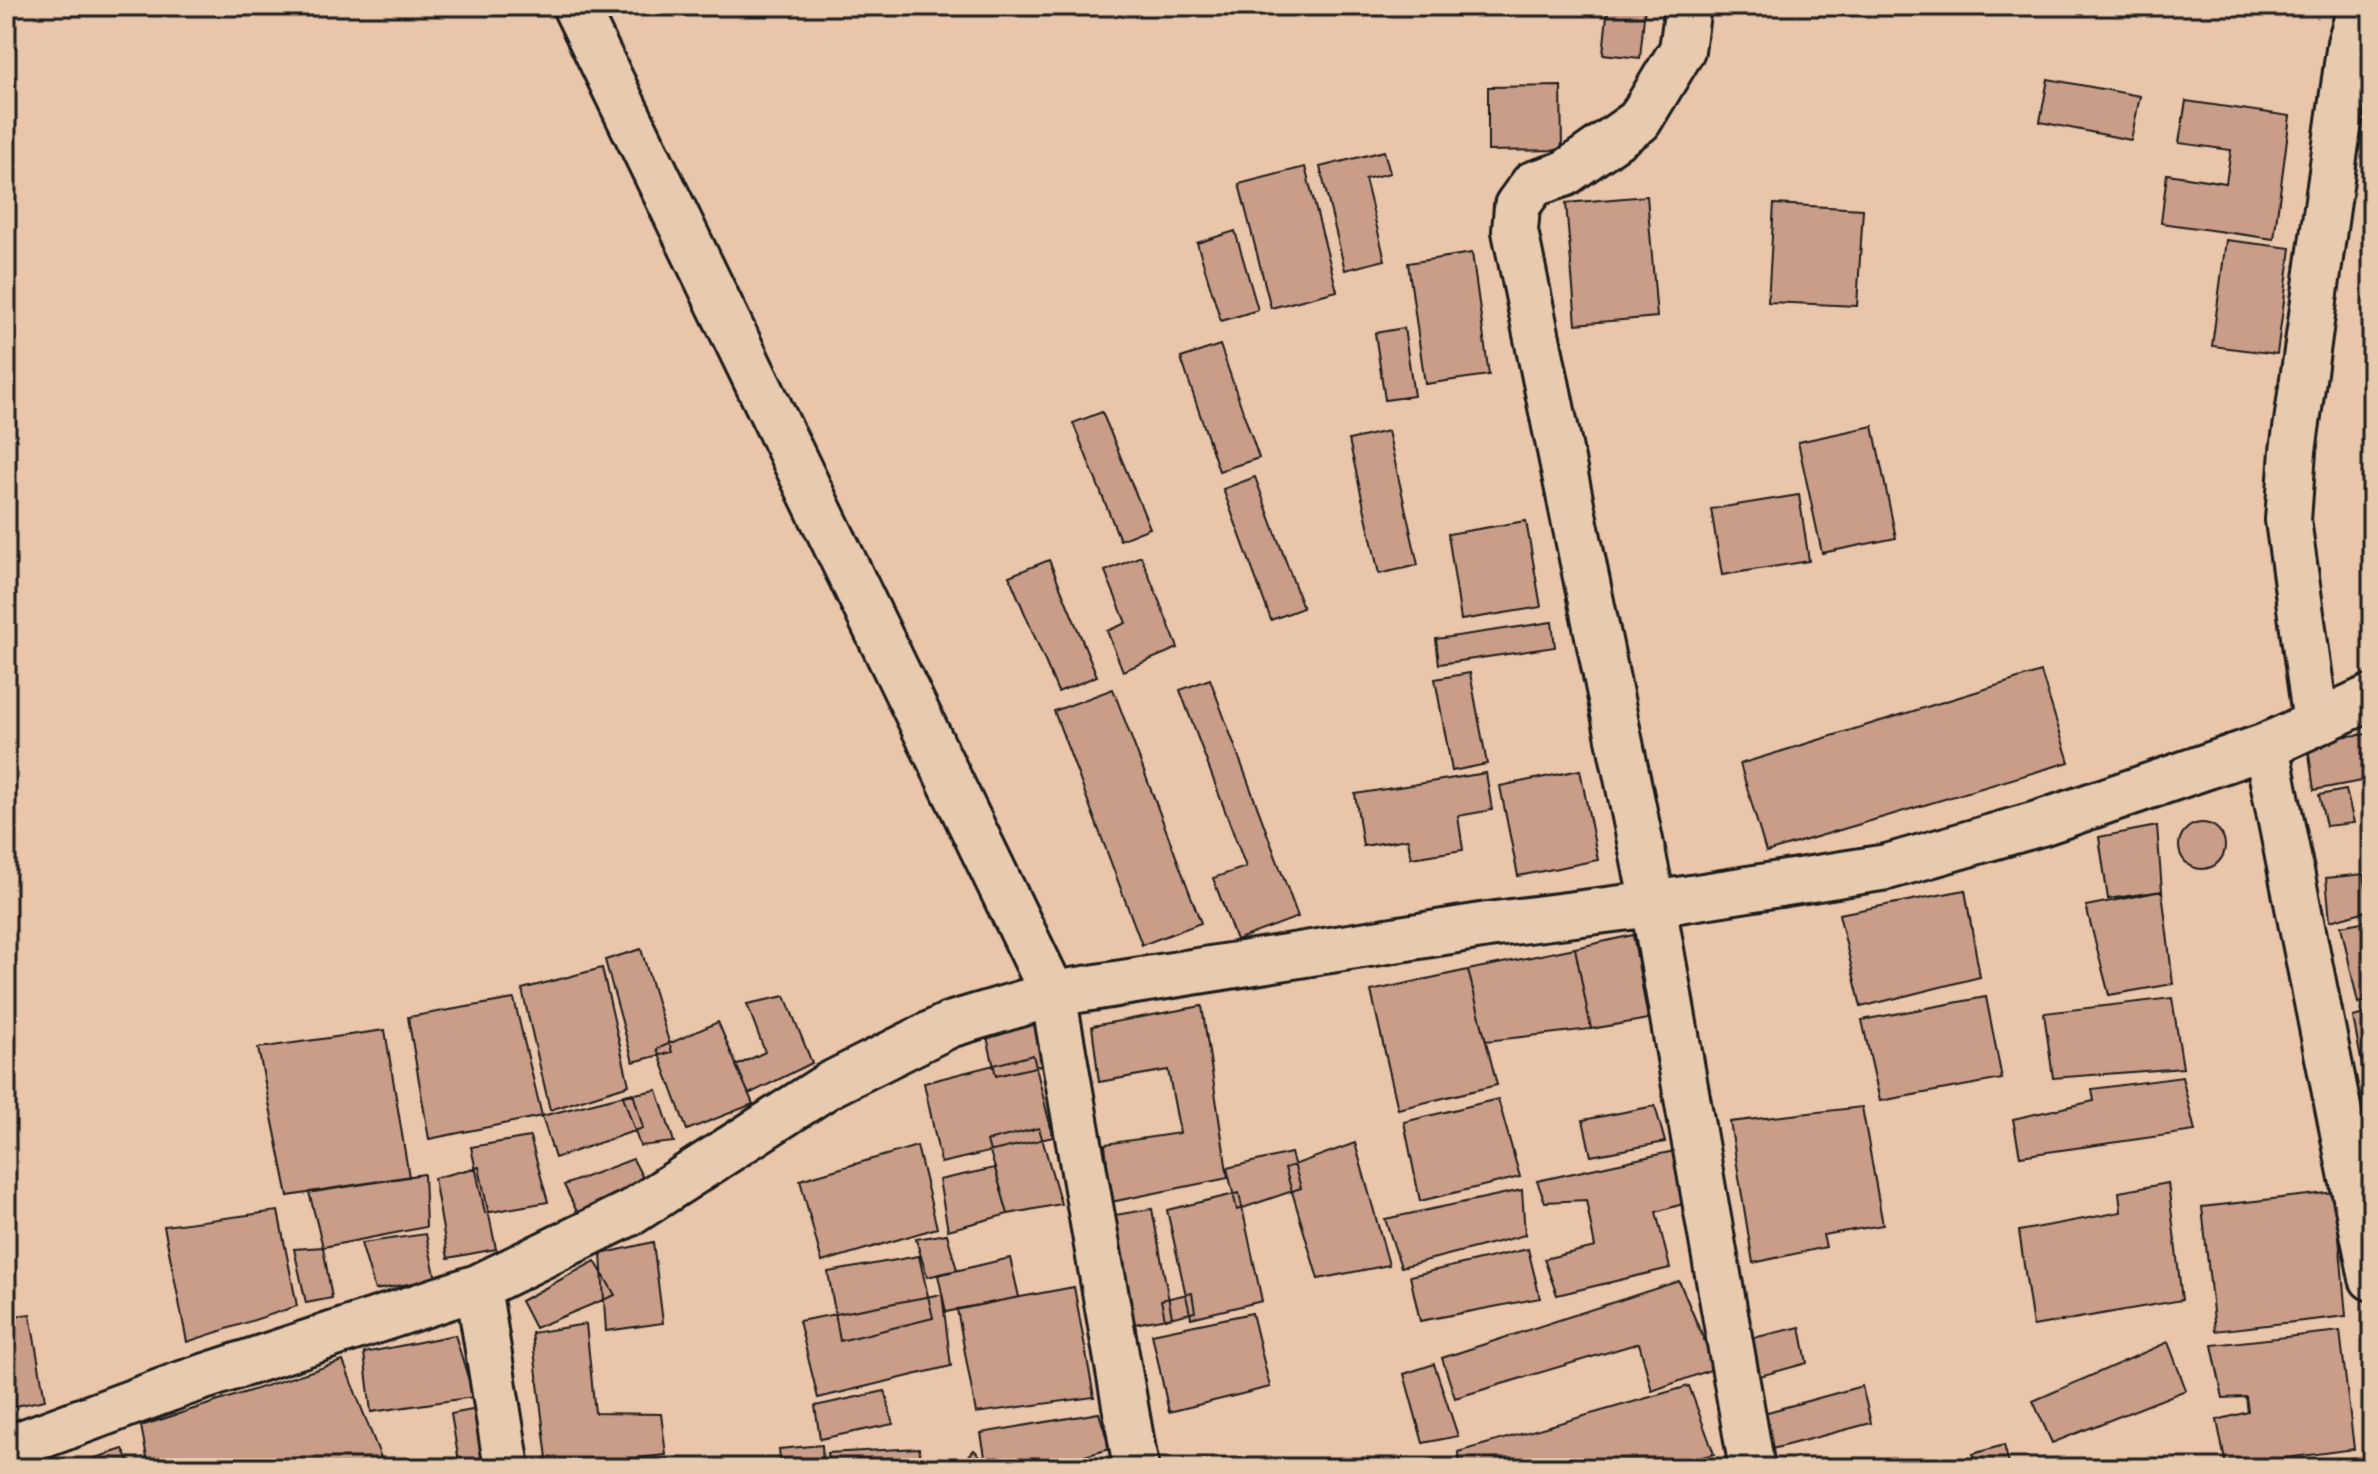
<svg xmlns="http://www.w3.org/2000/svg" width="2378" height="1474" viewBox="0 0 2378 1474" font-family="Delius,sans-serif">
	<rect width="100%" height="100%" fill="#e9c5aa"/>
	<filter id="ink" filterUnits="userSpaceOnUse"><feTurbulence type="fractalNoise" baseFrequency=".0125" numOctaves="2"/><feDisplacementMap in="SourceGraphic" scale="16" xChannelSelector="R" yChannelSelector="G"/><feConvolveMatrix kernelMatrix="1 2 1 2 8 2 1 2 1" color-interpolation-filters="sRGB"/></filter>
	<g filter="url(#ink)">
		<path fill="#ca9d89" stroke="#1c1c1c" stroke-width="2" d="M1608,6H1645L1640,58L1603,54Z
			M2048,79L2140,96L2131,140L2040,122Z
			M1561,86L1562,150L1488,151V87Z
			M2186,101L2290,116L2274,239L2161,223L2167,174L2226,183L2231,150L2179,143Z
			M1384,151L1390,173L1365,179L1385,260L1345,270L1320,167Z
			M1305,167L1337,291L1271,308L1239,184Z
			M1647,196L1657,317L1576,324L1566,203Z
			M1774,204L1863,209L1857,306L1768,302Z
			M1235,231L1258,310L1221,321L1197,243Z
			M2226,240L2291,248L2277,354L2212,346Z
			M1472,253L1489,375L1425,384L1408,263Z
			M1404,328L1414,396L1385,400L1375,333Z
			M1220,345L1259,458L1219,471L1181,358Z
			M1102,412L1150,528L1120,540L1073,423Z
			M1873,426L1896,538L1822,553L1798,442Z
			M1388,431L1418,565L1379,574L1349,440Z
			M1255,477L1303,608L1271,620L1223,489Z
			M1799,495L1809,561L1722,575L1711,509Z
			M1526,521L1541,607L1461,620L1448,534Z
			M1141,556L1178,648L1123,671L1107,631L1126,623L1105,571Z
			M1049,560L1097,676L1058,692L1009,576Z
			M1552,622L1555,647L1439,664L1436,639Z
			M2041,672L2069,762L1766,852L1740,764Z
			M1470,673L1487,764L1452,771L1435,679Z
			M1210,679L1298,917L1236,940L1213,878L1246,867L1180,690Z
			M1113,689L1201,923L1142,945L1054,711Z
			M2368,734L2372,779L2314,790L2307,740Z
			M1580,770L1598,860L1518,876L1500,786Z
			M1486,773L1492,810L1458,816L1463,850L1411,858L1408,839L1363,846L1355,794Z
			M2346,790L2354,823L2326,826L2319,795Z
			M2179 846a23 23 0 1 1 46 0a23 23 0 1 1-46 0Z
			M2157,826L2162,891L2108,899L2099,837Z
			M2364,874L2370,910L2330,921L2326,878Z
			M1965,890L1980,977L1861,1007L1839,914Z
			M2162,891L2173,984L2109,995L2086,906Z
			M2372,920V1000L2358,1003L2341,926Z
			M1633,935L1648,1019L1591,1029L1575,948Z
			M1575,948L1591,1029L1486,1041L1468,970Z
			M641,949L672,1052L633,1062L605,960Z
			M602,968L629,1085L550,1110L522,989Z
			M1468,970L1497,1085L1398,1109L1371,991Z
			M785,996L812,1063L749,1094L736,1066L765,1052L747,1004Z
			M1986,997L2002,1079L1880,1101L1862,1020Z
			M2172,998L2183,1068L2053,1078L2044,1013Z
			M514,999L542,1116L429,1139L408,1017Z
			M1202,1006L1228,1178L1111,1202L1105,1144L1180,1133L1168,1070L1099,1082L1092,1026Z
			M2372,1012V1101L2369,1102L2353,1017Z
			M718,1022L753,1104L687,1130L657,1049Z
			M1035,1024L1048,1064L996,1076L987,1037Z
			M385,1030L409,1177L288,1196L258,1048Z
			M1033,1055L1053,1137L941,1163L924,1083Z
			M2182,1077L2195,1131L2020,1156L2013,1119L2094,1101L2092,1089Z
			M657,1090L674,1142L640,1146L623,1096Z
			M633,1093L643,1128L555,1158L542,1116Z
			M1498,1099L1520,1177L1420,1201L1404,1122Z
			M1655,1106L1665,1142L1591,1156L1583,1120Z
			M1862,1107L1883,1225L1823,1235L1826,1247L1753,1263L1730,1122Z
			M1039,1128L1061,1204L1008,1214L987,1141Z
			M530,1137L548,1202L485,1213L471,1147Z
			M1355,1143L1389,1265L1318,1279L1285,1168Z
			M917,1146L937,1228L822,1262L800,1180Z
			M1679,1150L1686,1203L1656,1212L1670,1268L1557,1295L1544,1259L1595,1247L1586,1200L1545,1202L1537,1181Z
			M1291,1153L1301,1188L1237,1210L1227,1168Z
			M633,1159L646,1184L581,1220L564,1185Z
			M479,1167L496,1249L448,1258L434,1178Z
			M995,1168L1008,1214L948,1230L939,1180Z
			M424,1174L426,1227L323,1247L309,1192Z
			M2168,1183L2182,1300L2033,1326L2019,1231L2121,1212L2119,1192Z
			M1522,1190L1525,1235L1401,1267L1385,1219Z
			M2335,1192L2346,1316L2215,1331L2202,1207Z
			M1239,1193L1262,1301L1191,1318L1167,1210Z
			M1152,1209L1172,1317L1129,1325L1109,1216Z
			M278,1211L297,1306L187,1342L164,1226Z
			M426,1234L436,1279L375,1290L361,1243Z
			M947,1234L957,1270L927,1277L916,1239Z
			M653,1242L663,1323L606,1331L601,1254Z
			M323,1247L332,1298L306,1303L294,1249Z
			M1528,1249L1540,1298L1420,1321L1410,1276Z
			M919,1256L933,1318L840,1341L828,1272Z
			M1010,1258L1019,1297L946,1312L938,1275Z
			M595,1261L615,1295L535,1328L521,1301Z
			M1679,1281L1716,1368L1652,1391L1639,1343L1455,1398L1442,1358Z
			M1074,1287L1094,1397L976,1413L957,1309Z
			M1192,1293L1195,1312L1165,1319L1161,1300Z
			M942,1294L951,1366L818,1398L799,1321Z
			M1252,1313L1270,1387L1169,1412L1152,1334Z
			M30,1314L45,1400L6,1408V1317Z
			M586,1324L595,1413L661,1414L666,1455L548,1467L532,1333Z
			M1800,1327L1807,1363L1760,1376L1749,1339Z
			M2340,1331L2354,1449L2226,1466L2217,1420L2248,1412L2246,1397L2223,1398L2212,1345Z
			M455,1335L474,1397L371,1412L364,1353Z
			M2168,1342L2186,1390L2052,1443L2033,1401Z
			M343,1361L385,1468H149L141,1426Z
			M1434,1364L1458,1436L1423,1443L1404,1374Z
			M1689,1386L1714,1454L1660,1468H1461L1458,1452Z
			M1862,1386L1871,1423L1772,1449L1764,1413Z
			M885,1391L893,1424L820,1439L815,1406Z
			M493,1406L503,1468H460L451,1414Z
			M1099,1413L1110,1449L1042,1468H987L981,1433Z
			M822,1445L823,1468H781L779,1449Z
			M2004,1445L2010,1468H1977L1972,1454Z
			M919,1448L921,1468H828L827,1453Z
			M123,1449L134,1468H65Z
			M974,1450L992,1468H958Z
			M1940,1458L1942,1468H1902Z
			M2353,1458L2354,1468H2299Z"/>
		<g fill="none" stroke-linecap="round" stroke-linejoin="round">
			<defs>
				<path id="minor" d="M575,6L1053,994L1136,1468
					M1688,6L1682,50L1639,121L1564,174L1533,184L1517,206L1515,231L1653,904L1752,1468
					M2316,723L2288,520L2293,451L2350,43L2361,6
					M2266,746L2372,1278
					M478,1287L507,1468
					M6,1449L182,1384L478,1287L632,1212L829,1085L949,1025L1053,994L1488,925L1653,904L1887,867L2041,823L2266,746L2372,697"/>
			</defs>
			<use href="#minor" stroke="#1c1c1c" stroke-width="50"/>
			<use href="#minor" stroke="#e8cbaf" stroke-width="44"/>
		</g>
	</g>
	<rect width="2378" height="1474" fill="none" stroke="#e8cbaf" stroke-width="32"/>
	<rect x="16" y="16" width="2346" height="1442" fill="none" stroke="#1c1c1c" stroke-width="3" filter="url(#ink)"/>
</svg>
